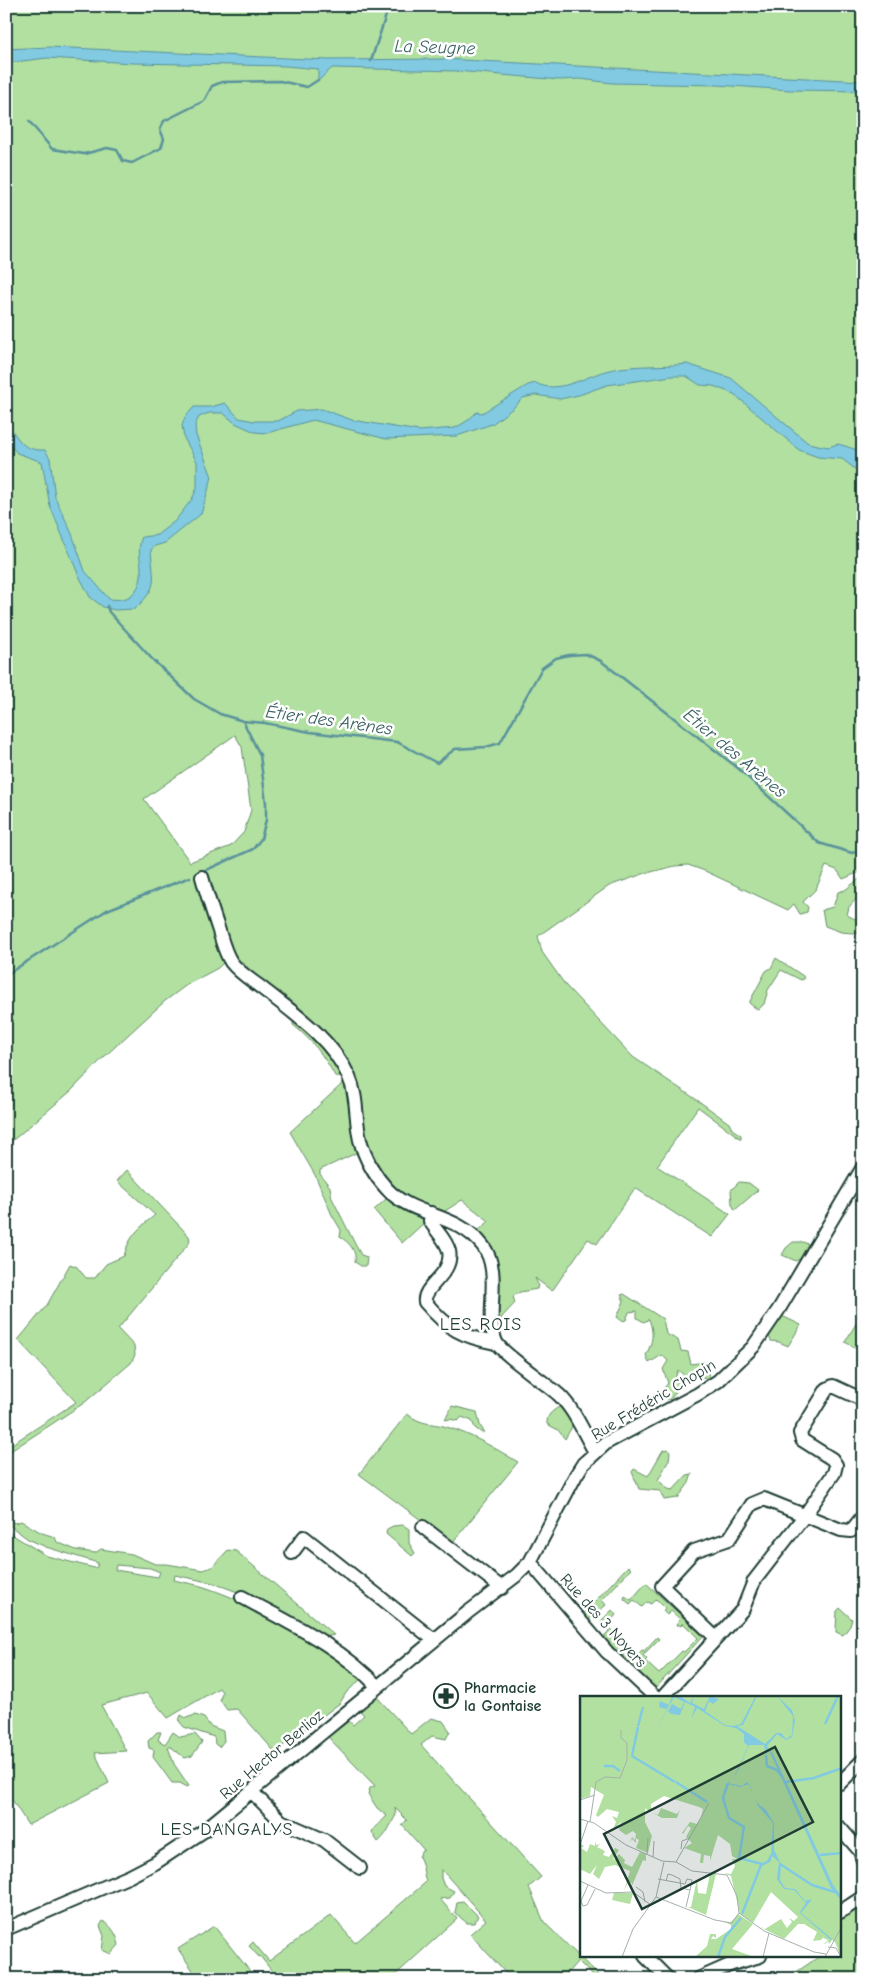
<svg xmlns="http://www.w3.org/2000/svg" width="869" height="1985" viewBox="0 0 869 1985" font-family="'Comic Neue',sans-serif">
	<rect width="100%" height="100%" fill="#fff"/>
	<filter id="ink" filterUnits="userSpaceOnUse"><feTurbulence type="fractalNoise" baseFrequency=".02" numOctaves="2"/><feDisplacementMap in="SourceGraphic" scale="10" xChannelSelector="R" yChannelSelector="G"/><feConvolveMatrix kernelMatrix="1 2 1 2 8 2 1 2 1" color-interpolation-filters="sRGB"/></filter>
	<g filter="url(#ink)">
		<path fill="#b1e0a0" stroke="#688e6a" fill-rule="evenodd" d="M6,6H863V873H857L843,879L837,870L826,866L816,889L803,902L808,907L807,912L800,914L794,904L788,910L705,871L688,865L675,866L643,874L609,886L538,936L542,952L566,986L633,1057L700,1102L729,1123L732,1129L741,1135V1139L698,1107L657,1166L730,1214L712,1237L635,1188L597,1244L588,1239L552,1291L535,1278L538,1284L537,1289L520,1292L513,1296L515,1303L502,1317L500,1330L498,1328L496,1284L500,1276L495,1273L475,1234L489,1221L462,1200L442,1213L408,1202L389,1185L371,1159L335,1047L227,959L218,968L188,984L165,1001L105,1056L71,1091L6,1146ZM235,735L242,747L251,810L244,832L231,846L190,862L144,799Z
			M859,879L862,881V885L857,890L858,897L849,907L847,915L855,919L859,916L858,912L860,906H863V934L841,932L825,926L822,910L833,907L838,892L845,890Z
			M776,958L803,976L804,979L801,980L781,970L768,990L764,1004L758,1010L749,1003L766,971L771,968Z
			M293,1019H298L345,1073L379,1187H376C366,1178 363,1165 356,1153L320,1170V1174L330,1187L332,1198L355,1244L361,1255L367,1257L366,1266H361L355,1262C357,1251 349,1242 340,1237L341,1230L332,1215L315,1175L290,1132L341,1085L342,1078L335,1076C324,1056 312,1040 293,1025Z
			M127,1170L189,1236L190,1242L118,1329L134,1346L135,1355L131,1363L84,1403L6,1454V1448L76,1402L18,1340L47,1305L70,1264L77,1267L86,1278H95L106,1264L124,1256C129,1236 139,1228 155,1215L117,1181Z
			M739,1182L749,1183L758,1190L735,1210L732,1204L731,1190Z
			M386,1195C398,1202 420,1209 425,1222L402,1243L374,1210L386,1199Z
			M793,1242H803L808,1244L801,1258L796,1261L782,1255L786,1248Z
			M624,1294L663,1319L666,1334L678,1340L681,1351L688,1352L691,1364L704,1362L710,1379L698,1376L686,1377L678,1370L676,1376L680,1386L670,1400L664,1398L662,1391L668,1383L663,1369L668,1361L662,1355L649,1363L646,1355C653,1341 654,1334 649,1319L644,1322L637,1318V1311L629,1312L626,1320L622,1321L617,1317L624,1301L621,1295Z
			M782,1316L801,1325L788,1346L779,1342L771,1341L769,1336Z
			M857,1322L863,1325V1352L845,1342Z
			M452,1406L477,1412L480,1425L484,1432L482,1433L475,1428L472,1421L462,1417L458,1421L450,1419L445,1420Z
			M559,1407L566,1412L573,1425L565,1439L558,1430L547,1424C546,1416 552,1411 559,1407Z
			M407,1414C424,1426 429,1422 447,1427C473,1435 495,1448 518,1462L452,1543L359,1474Z
			M668,1449L670,1452L669,1460L658,1480L668,1489L673,1490L687,1475L692,1474L689,1483L678,1498L664,1500L660,1491L639,1489L632,1472L634,1469L648,1476L663,1450Z
			M6,1520L15,1523L21,1521L42,1533L55,1537L57,1542L76,1550L95,1553L101,1549L132,1554L155,1564H167L203,1570L212,1567L228,1550L236,1551L334,1635L324,1637L235,1591L213,1583L175,1575L174,1580C185,1583 197,1584 207,1588C264,1607 314,1643 363,1677L346,1693L340,1703L275,1752L237,1709L227,1710L220,1700L222,1692L219,1688L168,1718L147,1693L101,1705L126,1751L95,1753L109,1783L28,1825L6,1790V1531L47,1556L94,1568L97,1567L98,1563L46,1547L28,1539L6,1523ZM116,1565L150,1568L160,1572L158,1577L115,1570Z
			M403,1525L409,1529V1543L415,1553L412,1556L386,1534L387,1529L393,1526Z
			M628,1566L631,1569L602,1600L606,1605L588,1621L582,1615Z
			M646,1583L703,1636L654,1690L627,1662L626,1657L633,1650L638,1654L642,1650L644,1651L657,1637L659,1639L643,1655L647,1659L645,1661L659,1674L682,1651L684,1652L698,1638L683,1623L680,1626L678,1624L677,1626L676,1624L680,1619L671,1611L667,1615L663,1611L665,1608L656,1599L651,1604L647,1602L642,1607L634,1600L630,1604L624,1599L625,1596L631,1600Z
			M840,1608L852,1619L850,1626L843,1635L836,1632V1629L837,1611Z
			M612,1610L616,1615L607,1625L631,1648L622,1657L605,1639V1635L609,1631L600,1622Z
			M377,1697L411,1734L431,1718L443,1721L450,1731L446,1739L432,1736L421,1745L541,1877L529,1887L544,1922L602,1979H596L578,1961L562,1979H511L470,1934L486,1920L441,1869V1878L444,1886L454,1891L450,1898L440,1899L457,1919L391,1979H271L275,1975L260,1956L259,1957L249,1946L253,1942L269,1961L331,1915L355,1943L426,1882C423,1873 424,1865 419,1857L421,1852L424,1850L402,1825L407,1820L395,1808L396,1815C390,1825 387,1835 378,1842L372,1833L373,1829L387,1816L377,1808L368,1794L370,1788L375,1786L328,1737L349,1721L353,1725L364,1715L360,1711Z
			M181,1715L186,1718L195,1715L204,1718L210,1726L223,1731L224,1741L219,1747L215,1744L214,1737L184,1727L179,1721Z
			M157,1732H161L158,1740L165,1744L173,1732L180,1737L195,1734L202,1742L192,1756L185,1758L171,1747H168L174,1764L189,1786L187,1787L180,1783H172L153,1757L154,1750L149,1748L148,1741Z
			M463,1901L478,1916L474,1923H467L455,1913L457,1902Z
			M863,1904V1979H786L820,1956H840V1917Z
			M103,1921C112,1926 117,1935 119,1945L111,1954L102,1950L104,1936L100,1926Z
			M214,1926L253,1975L254,1979H199L178,1949Z"/>
		<path fill="#81cae2" stroke="#5a929c" d="M49,47L328,60L443,59L863,81V91L790,90L717,85L612,83L580,79L560,80L456,71L332,68L318,81V69L286,66L133,63L47,58L6,63V49Z
			M687,364L731,378L808,443L828,447L838,444L845,446L857,450L863,457V475L842,459L818,457L799,450L734,394L713,386L700,385L686,376H672L607,385L579,395L560,399L536,395L523,398L513,408L492,424L457,436L386,439L313,420L267,433L255,432L235,423L223,413H209L199,417L195,425L196,435L212,477L201,514L165,543L155,546L151,550C153,581 160,585 135,609L115,610L103,607L90,597L79,576L50,506L42,462L17,453L6,440V423C20,439 21,451 45,450L50,458L55,497L72,534L85,571L109,599C120,600 129,600 136,590C148,573 134,554 142,537L157,535L175,521L192,499L197,488V462L184,438L182,426L185,417L194,407H211L225,403L239,418L254,421H278L297,411L322,409L352,420L419,431L455,428L467,421L477,412L482,413L528,385L536,383C555,394 582,379 602,372C626,364 661,367 687,364Z"/>
		<g fill="none" stroke-linecap="round" stroke-linejoin="round">
			<path stroke="#5a929c" stroke-width="2.5" d="M371,61L389,6
				M29,121L52,149L84,154L107,148L117,150L123,161L132,163L161,148L164,139L160,129L164,121L204,101L212,86L222,82L280,81L307,87L318,80
				M107,606L109,612L153,660L194,699L220,714L243,721L265,723L310,732L397,742L437,763L455,749L486,747L500,743L542,668L556,658L569,655L586,654L601,661L739,769L819,843L852,853L863,849
				M204,871L253,849L261,839L266,820V803L260,755L243,721
				M6,975L107,910L190,877"/>
			<defs>
				<path id="minor" d="M202,877C207,895 213,913 219,931C222,941 225,953 231,962C239,973 253,981 263,989C295,1014 332,1039 349,1077C358,1097 355,1119 360,1140C365,1158 375,1176 387,1189C413,1217 458,1213 483,1246C503,1272 484,1314 496,1342C501,1353 547,1384 559,1395C575,1410 584,1434 595,1452
					M431,1213L430,1221C436,1231 446,1239 449,1251C454,1274 422,1286 425,1302C448,1329 462,1337 496,1343
					M423,1527L502,1588
					M292,1553L304,1537L434,1640
					M530,1562L607,1652L656,1698
					M242,1597C289,1623 340,1646 377,1686
					M716,1638L662,1586L694,1551L729,1539L752,1504L764,1499L841,1530L851,1531L863,1516
					M662,1698L743,1609L754,1581L805,1515L834,1473L836,1465L832,1459L802,1440L800,1433L827,1389L833,1386L859,1398L863,1402
					M840,1783L863,1760
					M251,1791L281,1821L324,1840L360,1868
					M840,1828L860,1851L863,1861
					M840,1912L863,1897
					M6,1929L130,1876L155,1863L202,1832L467,1613L517,1575L530,1562L576,1475L583,1464L606,1443L698,1394L718,1381L753,1347L779,1309L863,1167
					M645,1956L668,1979
					M698,1979L732,1964L760,1956"/>
			</defs>
			<use href="#minor" stroke="#1f3d34" stroke-width="16"/>
			<use href="#minor" stroke="#fff" stroke-width="12"/>
		</g>
	</g>
	<defs>
		<symbol id="pharmacy-ring" viewBox="-11 -11 22 22"><circle r="9.5" fill="#fff" stroke="#1f3d34" stroke-width="1.5"/><path d="M-2-6h4v4h4v4h-4v4h-4v-4h-4v-4h4Z" fill="#1f3d34"/></symbol>
	</defs>
	<g fill-rule="evenodd">
		<use href="#pharmacy-ring" x="432" y="1682" width="28" height="28"/>
	</g>
	<g text-anchor="middle" stroke-width="5" stroke-linejoin="round" paint-order="stroke">
		<g font-size="16" fill="#1f3d34" stroke="#fff">
			<text transform="translate(653 1399) rotate(-31)" y="6">Rue Frédéric Chopin</text>
			<text transform="translate(604 1620) rotate(48)" y="6">Rue des 3 Noyers</text>
			<text transform="translate(271 1754) rotate(-40)" y="6">Rue Hector Berlioz</text>
		</g>
		<g font-size="16" font-weight="bold" fill="#1f3d34" stroke="#fff" text-anchor="start">
			<text x="464" y="1693">Pharmacie<tspan x="464" dy="18">la Gontaise</tspan></text>
		</g>
		<g font-size="18" font-style="italic" fill="#386060" stroke="#fff">
			<text transform="translate(435 47) rotate(2)" y="6">La Seugne</text>
			<text transform="translate(329 720) rotate(8)" y="6">Étier des Arènes</text>
			<text transform="translate(735 753) rotate(40)" y="6">Étier des Arènes</text>
		</g>
		<g font-size="18" letter-spacing="1" fill="#1f3d34" stroke="#fff">
			<text x="481" y="1330">LES ROIS</text>
			<text x="227" y="1835">LES DANGALYS</text>
		</g>
	</g>
	<g transform="translate(580 1696)">
		<rect width="261" height="261" fill="#fff"/>
		<path d="M0,0H261V261L255,246L252,244L249,248L248,245L245,248H244L248,244L243,242L245,239L241,244L233,245L237,236L224,228H218L204,243L176,229L185,233L201,223L207,232L212,226L209,222L214,225L218,221L191,196L173,227L160,218L151,180L144,177L151,178L155,170L152,163H157L152,160L150,148L138,139L130,165V160L124,159L123,167H120L121,158L104,152L112,147L106,141L111,132L108,130L103,138L102,137L110,126L117,128L121,122L123,113L119,111L84,100L71,108V116L78,119L81,112L97,118L100,114L97,122H82L66,113L65,112V126L72,140L68,157L56,152L59,144L56,142V147L52,143L50,146L52,141L55,144L56,138L53,135L46,139L39,134L41,126L32,136L36,126L32,120L37,122L39,116L27,113L18,121L16,119L24,99L11,91L10,100L0,103ZM15,145L16,149L20,148L17,151L25,155L23,159L29,161L35,152L39,154L32,165L39,158L45,164L44,167L52,171L60,156L66,158V165L63,164L51,192L52,187L48,186L44,195L50,175L35,169L25,171L19,183L13,178L17,169L10,178L0,173V152L1,148L4,150L1,152L7,156L10,148L15,150ZM130,177L136,178L126,219L108,211H111L117,183L118,197L126,198ZM34,197H53L50,208L32,204ZM158,218L173,228L152,253L174,261H115L127,250L130,238H136V242L133,240L131,243H136L151,233V229L142,225L150,227Z" fill="#b1e0a0"/>
		<path d="M92,0H100L110,7L114,0L112,7L124,13L130,0L139,3L133,8L129,5L125,15L145,29L153,30L161,28L175,1L177,0L163,29L157,30L185,48L196,37H201L206,43L212,39L213,20L197,0L212,14L215,25L212,41L206,44L197,38L187,50L193,58L209,92L253,189L261,200L260,203L251,192L188,52L186,59L184,49H169L158,75L148,87L162,90L167,86L170,89L176,106L186,114L194,127V154L201,168L200,184L205,192L215,193L225,205L232,203L221,217L252,243L251,244L221,218L220,216L226,207L214,194L204,193L197,183L199,166L191,159L193,127L178,110L169,88L160,91L148,88L157,75L168,50L164,46V38L156,32L145,30L117,12L111,23L115,11L105,6L100,19L91,18L88,15L92,8L101,13L104,6L94,1L75,36L89,9L86,13L79,11L80,5L89,9Z" fill="#81cae2"/>
		<path fill="none" stroke="#81cae2" stroke-width="2.5" d="M245,28L258,0M58,30L63,11M58,31L52,60L95,86M186,59L187,70L197,74L203,82M24,70H33L40,75M96,86L127,106M206,86L234,82L262,72M148,87L143,102L149,122L164,131L159,162L182,168M240,159L262,157M200,168L232,189M232,189L258,197M162,218L181,169L189,165L191,159M138,261L145,241L161,222"/>
		<path fill="none" stroke="#a5b1ae" stroke-width="1" d="M0,104L15,99M0,123L14,127L46,149L82,165L96,166L112,175L147,179L157,200L159,217M10,126L16,86L25,81L40,82L47,64V47L41,42V34M0,149L8,125M101,153L102,145L110,142M67,158L68,142M73,161L74,145M96,166L129,107M78,183L105,188L107,183L112,184L110,194M0,185L26,197L53,196L71,209M86,185L88,178L92,179L100,183L101,192L110,194L106,211M8,189L1,205L3,210L7,209L15,193M56,191L63,196L65,206M76,201L135,224L152,227L159,217M159,217L184,235L234,256L246,258M248,251L256,252L261,261M42,261L53,233L76,201L84,166M183,261L189,237M245,261L262,230"/>
		<path fill="#1f3d34" fill-opacity="0.15" stroke="#1f3d34" stroke-width="2.5" d="M195,51L233,126L62,213L24,138Z"/>
		<rect width="261" height="261" fill="none" stroke="#1f3d34" stroke-width="2.5"/>
	</g>
	<rect width="869" height="1985" fill="none" stroke="#fff" stroke-width="25"/>
	<rect x="12" y="12" width="844" height="1960" fill="none" stroke="#1f3d34" stroke-width="2" filter="url(#ink)"/>
</svg>
